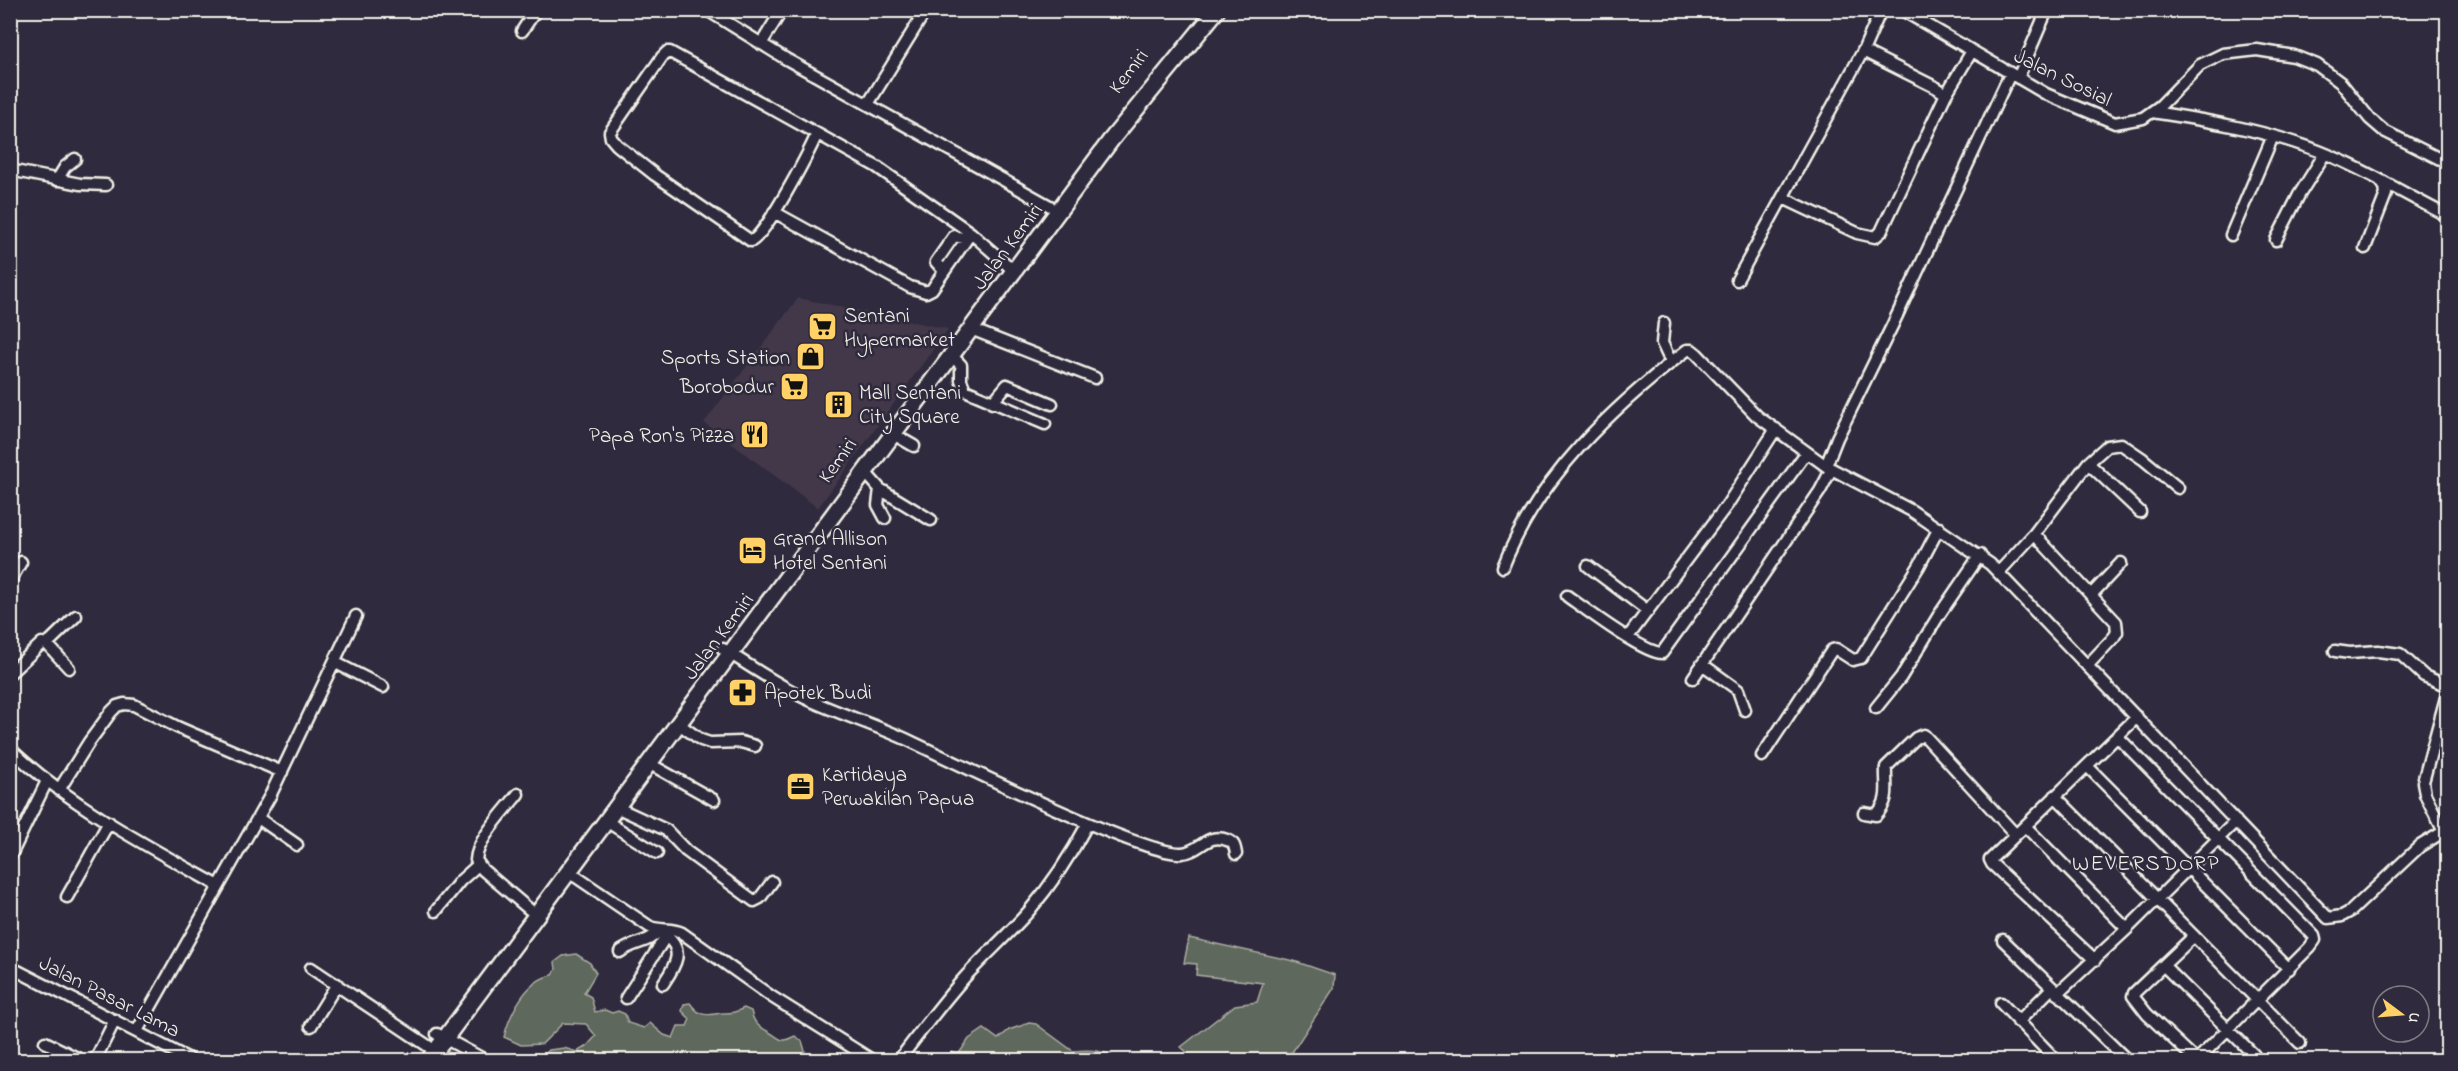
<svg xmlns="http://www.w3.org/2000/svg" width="2458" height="1071" viewBox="0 0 2458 1071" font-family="'Indie Flower',sans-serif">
	<rect width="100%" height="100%" fill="#2f2a3d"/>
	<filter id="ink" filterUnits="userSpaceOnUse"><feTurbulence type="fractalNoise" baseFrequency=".0167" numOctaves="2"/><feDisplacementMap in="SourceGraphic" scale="12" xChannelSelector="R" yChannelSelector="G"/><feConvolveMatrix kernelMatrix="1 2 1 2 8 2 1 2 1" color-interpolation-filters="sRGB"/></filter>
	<g filter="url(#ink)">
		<path fill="#433948" d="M798,298L948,329L818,508L704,423Z"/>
		<path fill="#5f685c" stroke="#aaaca2" stroke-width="1.5" d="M1189,938L1294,961L1335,975L1334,988L1287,1060H1196L1181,1047L1235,1005L1257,1002L1263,983L1196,975L1197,964L1184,963Z
			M576,954L590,963L596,973L584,993L591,997L595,1012L605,1010L612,1013L618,1011L625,1014L628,1023L644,1028L650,1023L664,1035L673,1038L678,1026H687L690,1019L682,1011L684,1004L690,1003C698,1014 703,1016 715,1014C728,1012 731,1015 744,1008L751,1011C754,1024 758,1026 769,1032C782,1039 779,1044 795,1036L802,1041L805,1051L799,1060H545L543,1057L549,1050L564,1048L577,1052L587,1046L596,1036L586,1024L563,1023L542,1044L521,1045L504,1037C510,1014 526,979 553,975L556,969L555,962L563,956Z
			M1029,1023L1036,1024L1073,1051C1094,1049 1101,1050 1121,1060H944L952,1052L958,1055L969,1039L984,1029L998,1039L1009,1030Z"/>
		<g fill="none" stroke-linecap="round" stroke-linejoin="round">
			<defs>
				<path id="minor" d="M707,10L786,59L1050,206
					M1902,10L2046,94L2115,123L2143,118L2160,106L2200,65L2223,54L2257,50L2294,56L2317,65L2341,83L2370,119L2384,131L2448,163
					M522,31L536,10
					M761,44L782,10
					M2010,74L1893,324L1837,438L1826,466L1912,511L1990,564L2328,918L2342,916L2351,911L2420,846L2448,829
					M2018,78L2047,10
					M1945,96L1972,51
					M868,104L926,10
					M2152,112C2205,120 2257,129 2308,147C2356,164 2402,193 2448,216
					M817,134C809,152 765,237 751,241L655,175L617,145L611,138L610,132L662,57L667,52H670L877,167L971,233L1014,271
					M10,170L80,184L106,185
					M57,180L65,167L75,159
					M1783,198L1857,233L1875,237L1881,232L1945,96L1943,92L1937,88L1863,51
					M774,212L910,287L926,292L932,289L971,233
					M2231,235L2273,136
					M2276,240L2299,195L2324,155
					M2365,248L2386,194L2385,187L2380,180
					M944,271L936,262L954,236L967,239
					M1737,280L1863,51L1881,10
					M1664,323L1662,343L1671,362
					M971,329L1095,378
					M951,355L961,365V380L965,390L1045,424
					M992,403L1007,385L1052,404
					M893,434L914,446
					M2088,463L2140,512
					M865,472L880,489L931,520
					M880,489L878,505L885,518
					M2034,534L2116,622L2117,632L2114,637L2087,666
					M1588,566L1648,611
					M1503,567C1538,477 1612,408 1687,350H1692L1697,354L1757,416L1826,466
					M1999,572L2034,534L2088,463L2107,446L2121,444L2143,459L2178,488
					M10,581L21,562
					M2091,595L2121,563
					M1567,596C1584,608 1643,653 1662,653L1806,453
					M1628,637L1727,505L1776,429
					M47,644L76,616
					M723,649C750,666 776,684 805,698C839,714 876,725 910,741C977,773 1043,805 1112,833C1127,839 1167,854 1182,853C1200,852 1207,832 1227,840C1234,842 1235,847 1236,854
					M2335,651L2350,653L2378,651L2400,654L2424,676L2448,686
					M334,662L383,687
					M1702,664L1738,690L1745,710
					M10,673L42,643L47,644L69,668
					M1693,678L1820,491L1831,470
					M1876,708L1901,677L1939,615L1980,555
					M679,724L701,740L710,743L741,742L755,746
					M2117,736L2314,936L2315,940L2310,947L2197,1060
					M10,749C71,806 147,846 219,886
					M1762,756L1832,650L1836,649L1853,660L1861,658L1919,566L1939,528
					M650,764L714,800
					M2087,766L2289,969
					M59,790L89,742L111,712L117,706L124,704L134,705L177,727L282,772
					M518,794C505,811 477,839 476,860L483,870L530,910
					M2055,796L2300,1043
					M616,807L666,830L686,851L754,901L760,898L772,882
					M1864,813L1876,815C1891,799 1885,787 1886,767L1916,738L1924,735L2015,834
					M258,818L297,845
					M606,821L657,853
					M2025,826L2127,929
					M2443,830L2425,794L2423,782L2448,690
					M10,857L47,781
					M569,872L650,927C661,931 672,928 682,933L772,997L872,1060
					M67,897L109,822
					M436,911L460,881L478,865
					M2194,936L2134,993L2133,996L2147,1014L2196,1060
					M2003,940L2127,1060
					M620,952C632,942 651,943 659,930
					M2095,960L1992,864L1990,860L2137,717
					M2164,966L2254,1055
					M10,967L191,1060
					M311,968L428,1046
					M663,984C674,967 686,951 666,936
					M2057,994L2127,929L2236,821
					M626,998L670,930
					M2001,1003L2056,1060
					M2018,1022L2052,988
					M311,1026L337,984
					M137,1031L270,796L356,616
					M437,1034L485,1060
					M45,1042L81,1060
					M95,1060L115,1020
					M899,1060C920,1032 941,1004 965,977C985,955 1009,934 1029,911C1052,884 1071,855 1088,823"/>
				<path id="highway" d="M429,1060L1111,140L1217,10"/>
			</defs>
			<use href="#minor" stroke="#f4f1e8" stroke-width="15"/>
			<use href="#highway" stroke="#f4f1e8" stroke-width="20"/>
			<use href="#minor" stroke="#2f2a3d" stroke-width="10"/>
			<use href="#highway" stroke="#2f2a3d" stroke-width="15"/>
		</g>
	</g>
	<defs>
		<symbol id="supermarket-square" viewBox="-11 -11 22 22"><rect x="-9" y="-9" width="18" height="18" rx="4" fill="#ffd166" stroke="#2f2a3d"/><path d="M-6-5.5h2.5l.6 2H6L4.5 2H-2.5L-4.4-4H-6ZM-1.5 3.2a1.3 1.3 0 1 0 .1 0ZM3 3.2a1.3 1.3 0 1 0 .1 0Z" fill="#111"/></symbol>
		<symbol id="shop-square" viewBox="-11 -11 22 22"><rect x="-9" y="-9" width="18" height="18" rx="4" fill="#ffd166" stroke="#2f2a3d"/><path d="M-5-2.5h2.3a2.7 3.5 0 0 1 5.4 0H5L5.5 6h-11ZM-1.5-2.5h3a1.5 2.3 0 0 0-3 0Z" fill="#111"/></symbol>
		<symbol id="building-square" viewBox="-11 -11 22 22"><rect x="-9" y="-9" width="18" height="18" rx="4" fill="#ffd166" stroke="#2f2a3d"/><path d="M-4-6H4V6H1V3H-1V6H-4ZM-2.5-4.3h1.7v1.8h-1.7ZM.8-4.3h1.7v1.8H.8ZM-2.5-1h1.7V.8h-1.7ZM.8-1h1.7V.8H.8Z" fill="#111"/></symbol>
		<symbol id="restaurant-square" viewBox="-11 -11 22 22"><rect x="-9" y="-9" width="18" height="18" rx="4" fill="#ffd166" stroke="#2f2a3d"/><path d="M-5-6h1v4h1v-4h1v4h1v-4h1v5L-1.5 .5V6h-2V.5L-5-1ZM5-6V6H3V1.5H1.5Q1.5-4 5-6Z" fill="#111"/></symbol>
		<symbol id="hotel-square" viewBox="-11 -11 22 22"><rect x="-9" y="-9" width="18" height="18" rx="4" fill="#ffd166" stroke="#2f2a3d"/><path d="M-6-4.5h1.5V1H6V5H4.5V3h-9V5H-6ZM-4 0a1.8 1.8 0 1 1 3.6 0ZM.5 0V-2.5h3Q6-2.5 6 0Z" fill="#111"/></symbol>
		<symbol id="pharmacy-square" viewBox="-11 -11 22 22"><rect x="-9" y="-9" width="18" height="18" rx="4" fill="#ffd166" stroke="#2f2a3d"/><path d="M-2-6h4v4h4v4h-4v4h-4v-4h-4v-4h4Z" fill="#111"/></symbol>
		<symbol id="office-square" viewBox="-11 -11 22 22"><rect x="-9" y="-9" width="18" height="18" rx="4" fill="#ffd166" stroke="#2f2a3d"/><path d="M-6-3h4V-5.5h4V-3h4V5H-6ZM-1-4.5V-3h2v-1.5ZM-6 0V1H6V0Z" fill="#111"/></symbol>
	</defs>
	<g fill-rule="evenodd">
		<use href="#supermarket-square" x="806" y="310" width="33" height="33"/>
		<use href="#shop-square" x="794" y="340" width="33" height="33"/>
		<use href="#supermarket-square" x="778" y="370" width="33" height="33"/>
		<use href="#building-square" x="822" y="388" width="33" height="33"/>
		<use href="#restaurant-square" x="738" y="418" width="33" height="33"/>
		<use href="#hotel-square" x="736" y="534" width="33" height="33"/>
		<use href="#pharmacy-square" x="726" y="676" width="33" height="33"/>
		<use href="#office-square" x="784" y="770" width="33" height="33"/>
	</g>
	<g text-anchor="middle" stroke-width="5" stroke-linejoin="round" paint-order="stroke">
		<g font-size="21" fill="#f4f1e8" stroke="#2f2a3d">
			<text transform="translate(1128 71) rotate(-52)" y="7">Kemiri</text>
			<text transform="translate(2063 77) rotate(26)" y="7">Jalan Sosial</text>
			<text transform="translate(1007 246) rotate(-53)" y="7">Jalan Kemiri</text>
			<text transform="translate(837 460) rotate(-54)" y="7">Kemiri</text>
			<text transform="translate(718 636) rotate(-53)" y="7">Jalan Kemiri</text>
			<text transform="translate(110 996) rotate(27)" y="7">Jalan Pasar Lama</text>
		</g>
		<g font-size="21" fill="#f4f1e8" stroke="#2f2a3d" text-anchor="start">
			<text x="844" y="322">Sentani<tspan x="844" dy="24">Hypermarket</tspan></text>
			<text x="790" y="364" text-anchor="end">Sports Station</text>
			<text x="774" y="393" text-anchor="end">Borobodur</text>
			<text x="859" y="399">Mall Sentani<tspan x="859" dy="24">City Square</tspan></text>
			<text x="734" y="442" text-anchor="end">Papa Ron's Pizza</text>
			<text x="773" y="545">Grand Allison<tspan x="773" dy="24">Hotel Sentani</tspan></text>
			<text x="764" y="699">Apotek Budi</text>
			<text x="822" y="781">Kartidaya<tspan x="822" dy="24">Perwakilan Papua</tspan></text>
		</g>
		<g font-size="22" letter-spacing="1.5" fill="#f4f1e8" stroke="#2f2a3d">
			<text x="2146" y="870">WEVERSDORP</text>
		</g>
	</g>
	<rect width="2458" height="1071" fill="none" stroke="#2f2a3d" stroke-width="36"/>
	<rect x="18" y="18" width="2422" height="1035" fill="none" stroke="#f4f1e8" stroke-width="2" filter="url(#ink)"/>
	<g transform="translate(2401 1014) rotate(106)"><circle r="28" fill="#2f2a3d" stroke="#7e7a81" stroke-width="1.5"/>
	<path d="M0-4.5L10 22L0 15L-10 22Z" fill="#ffd166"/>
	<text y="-9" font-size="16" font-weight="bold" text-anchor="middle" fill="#f4f1e8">U</text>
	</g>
</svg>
